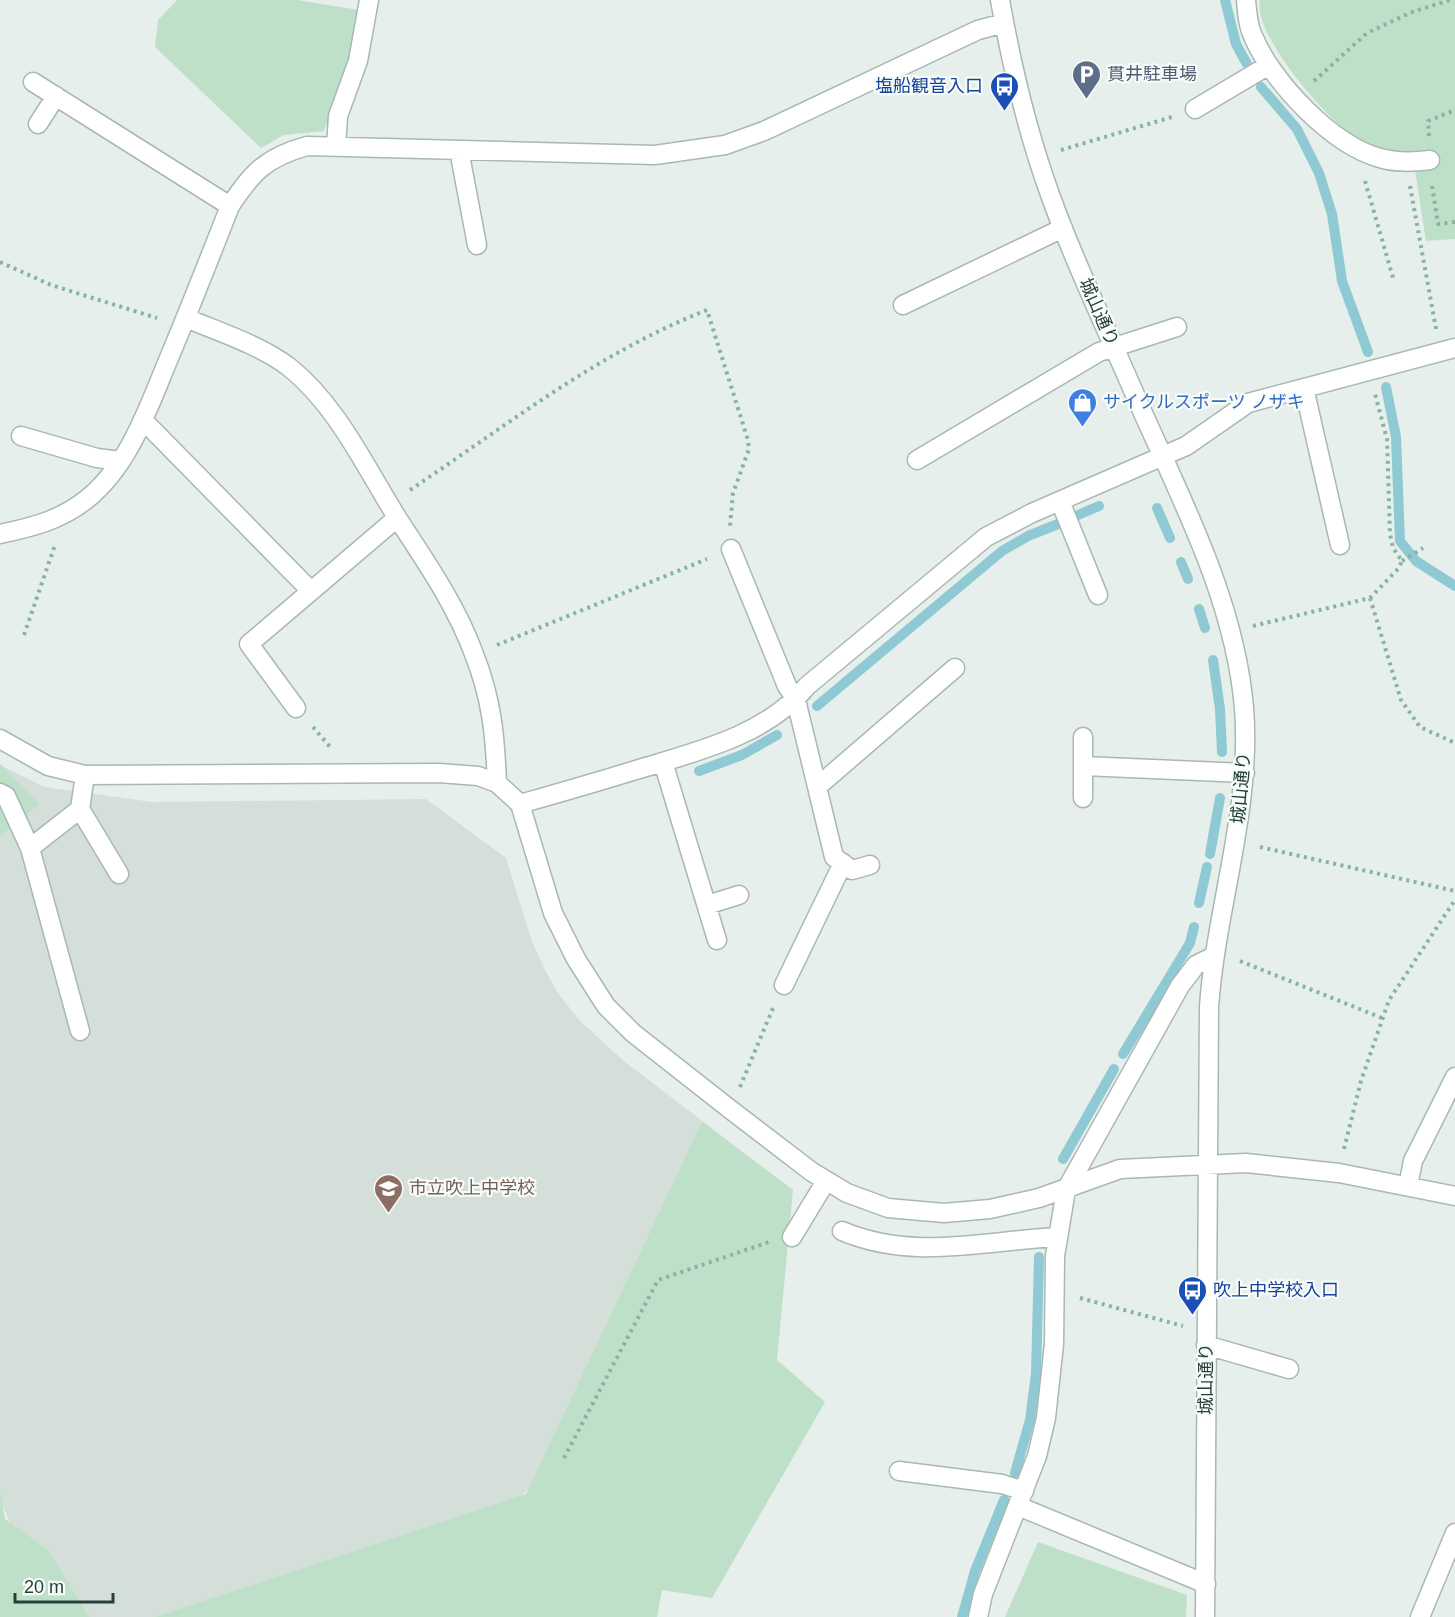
<svg xmlns="http://www.w3.org/2000/svg" width="1455" height="1617" viewBox="0 0 1455 1617" font-family="Arial,'Noto Sans JP',sans-serif">
	<rect width="100%" height="100%" fill="#e6efeb"/>
	<path fill="#d4dfda" d="M0,765L45,787L152,802L426,799L506,858L532,942L544,968L558,993L580,1021L625,1062L793,1190L760,1238L506,1513L229,1617H50L0,1499Z"/>
	<path fill="#bfe0c8" d="M177,0H297L359,10L350,60L324,131L284,135L261,148L155,47L158,20Z
		M1260,0H1455V239L1426,241L1412,151C1389,151 1371,147 1351,134C1324,116 1252,33 1260,0Z
		M0,764L39,804L0,837Z
		M702,1122L793,1190L777,1360L825,1402L712,1598L662,1590L657,1617H155L526,1494Z
		M0,1490L5,1519L48,1550L89,1617H0Z
		M1038,1542L1187,1595L1186,1617H1005Z"/>
	<g fill="none" stroke-linecap="round" stroke-linejoin="round">
		<path stroke="#8ec9d4" stroke-width="10" d="M1225,0L1236,44L1247,64
			M1261,87L1297,129L1319,173L1332,214L1342,281L1368,352
			M1386,387L1396,437L1400,541L1416,561L1455,586
			M1157,508L1170,538
			M1078,515L1099,506
			M1181,562L1188,579
			M1199,609L1205,628
			M1213,660L1220,709L1222,752
			M817,706L1002,551L1028,536L1058,524
			M699,771L742,755L777,735
			M1210,854L1220,798
			M1199,903L1207,867
			M1123,1054L1190,943L1194,927
			M1063,1159L1114,1069
			M1015,1473L1030,1420L1036,1374L1039,1257
			M962,1617L975,1571L1004,1500"/>
		<defs>
			<path id="minor" d="M1000,0C1012,68 1028,135 1052,200C1077,269 1110,336 1139,404C1182,501 1235,601 1244,708C1252,810 1216,907 1209,1007L1205,1617
				M1246,0C1247,12 1248,26 1253,36C1272,82 1332,145 1380,158C1397,163 1413,162 1430,160
				M33,82L230,206
				M1195,109L1269,65
				M38,124L56,96
				M336,147L338,116L358,61L369,0
				M459,150L477,245
				M903,305L1063,228
				M186,318C219,332 260,345 289,367C337,405 366,468 398,519C426,562 456,605 474,654C492,700 495,735 497,783
				M1304,388L1340,545
				M143,420L311,591
				M21,436L97,458L120,461
				M917,460L1099,352L1177,327
				M1060,501L1098,595
				M0,534C33,527 61,520 87,499C130,464 148,408 169,358C190,308 210,257 230,206C252,172 267,157 307,146L655,155L725,145L764,131L978,30L1004,23
				M731,549L787,686L796,700L834,857L852,870L870,865
				M296,708L249,644L397,518
				M0,739L48,766L85,775L439,773L478,776L497,783L520,804L553,913L576,959L606,1006L633,1033L731,1110L812,1172L847,1193L888,1208L944,1213L990,1209L1039,1198L1120,1169L1246,1163L1339,1173L1455,1196
				M663,762L717,940
				M1083,766L1245,773
				M85,775L80,809L119,874
				M817,787L955,668
				M0,793L6,796L30,848L80,1031
				M1083,798V737
				M520,804C559,793 597,782 636,770C695,752 766,736 807,686L986,537L1032,513L1186,446L1248,403L1455,348
				M30,848L80,809
				M707,905L739,895
				M784,985L843,863
				M1408,1186L1413,1161L1455,1077
				M842,1231C913,1261 983,1241 1057,1237
				M792,1237L826,1181
				M1206,1345L1289,1369
				M899,1471L1002,1484L1024,1491
				M1018,1506L1206,1584
				M978,1617L983,1594L1037,1456L1046,1418L1054,1344L1055,1256L1066,1190L1180,986L1196,965L1212,957
				M1420,1617L1455,1533"/>
		</defs>
		<use href="#minor" stroke="#a8b8b2" stroke-width="21"/>
		<path stroke="#86b3a5" stroke-width="4" stroke-dasharray="3 4.5" stroke-linecap="butt" d="M1314,81L1367,33L1412,12L1450,0
			M1429,136L1428,121L1455,110
			M1061,150L1172,117
			M1365,181L1394,281
			M1410,186L1436,329
			M1432,186L1438,224L1455,222
			M0,262L51,285L157,318
			M410,490C506,426 599,352 707,310L748,440L749,449L733,493L730,526
			M1402,561L1423,548
			M1370,598L1401,700L1420,727L1455,743
			M1253,626L1370,598L1398,569L1402,561L1393,548L1390,534L1387,439L1375,394
			M24,635L55,545
			M497,645L707,559
			M313,727L331,748
			M1260,847L1455,891
			M1240,961L1382,1018
			M740,1087L773,1008
			M1344,1149L1361,1081L1389,1000L1455,900
			M1080,1298L1183,1326
			M564,1458L658,1280L769,1242"/>
		<use href="#minor" stroke="#fff" stroke-width="18"/>
	</g>
	<defs>
		<symbol id="parking-pin" viewBox="-11 -11 22 30"><path d="M0 17L-7.5 6A9.5 9.5 0 1 1 7.5 6Z" fill="#5c6f8a" stroke="#f7fbf9"/><path d="M-3.5-5.5H1a3.5 3.5 0 0 1 0 7H-1V5.5H-3.5ZM-1-3.4V-.6H.8a1.4 1.4 0 0 0 0-2.8Z" fill="#fff"/></symbol>
		<symbol id="bus-pin" viewBox="-11 -11 22 30"><path d="M0 17L-7.5 6A9.5 9.5 0 1 1 7.5 6Z" fill="#1a4fb4" stroke="#f7fbf9"/><path d="M-5-6H5V4H4V6H2V4H-2V6H-4V4H-5ZM-3.5-4V0h7V-4ZM-3.5 1.2v1.5H-2V1.2ZM2 1.2v1.5H3.5V1.2Z" fill="#fff"/></symbol>
		<symbol id="shop-pin" viewBox="-11 -11 22 30"><path d="M0 17L-7.5 6A9.5 9.5 0 1 1 7.5 6Z" fill="#3f7fe0" stroke="#f7fbf9"/><path d="M-5-2.5h2.3a2.7 3.5 0 0 1 5.4 0H5L5.5 6h-11ZM-1.5-2.5h3a1.5 2.3 0 0 0-3 0Z" fill="#fff"/></symbol>
		<symbol id="school-pin" viewBox="-11 -11 22 30"><path d="M0 17L-7.5 6A9.5 9.5 0 1 1 7.5 6Z" fill="#8d6e63" stroke="#f7fbf9"/><path d="M0-5L7-2L0 1L-7-2ZM-4 1L0 2.5L4 1V4Q0 6-4 4Z" fill="#fff"/></symbol>
	</defs>
	<g fill-rule="evenodd">
		<use href="#parking-pin" x="1070" y="58" width="33" height="45"/>
		<use href="#bus-pin" x="988" y="70" width="33" height="45"/>
		<use href="#shop-pin" x="1066" y="386" width="33" height="45"/>
		<use href="#school-pin" x="372" y="1172" width="33" height="45"/>
		<use href="#bus-pin" x="1176" y="1274" width="33" height="45"/>
	</g>
	<g text-anchor="middle" stroke-width="4.5" stroke-linejoin="round" paint-order="stroke">
		<g font-size="18" fill="#4e5e75" stroke="#f7fbf9" text-anchor="start">
			<text x="1107" y="80">貫井駐車場</text>
		</g>
		<g font-size="18" fill="#164399" stroke="#f7fbf9" text-anchor="end">
			<text x="983" y="92">塩船観音入口</text>
			<text x="1213" y="1296" text-anchor="start">吹上中学校入口</text>
		</g>
		<g font-size="18" fill="#24423a" stroke="#f7fbf9">
			<text transform="translate(1099 312) rotate(66)" y="6">城山通り</text>
			<text transform="translate(1241 788) rotate(-85)" y="6">城山通り</text>
			<text transform="translate(1206 1379) rotate(-90)" y="6">城山通り</text>
		</g>
		<g font-size="18" fill="#366cbe" stroke="#f7fbf9" text-anchor="start">
			<text x="1103" y="408">サイクルスポーツ ノザキ</text>
		</g>
		<g font-size="18" fill="#785e54" stroke="#f7fbf9" text-anchor="start">
			<text x="409" y="1194">市立吹上中学校</text>
		</g>
	</g>
	<path d="M15 1593v9h98v-9" fill="none" stroke="#24423a" stroke-width="3"/>
	<text x="24" y="1593" font-size="18" fill="#24423a" stroke="#f7fbf9" stroke-width="4.5" paint-order="stroke">20 m</text>
</svg>
